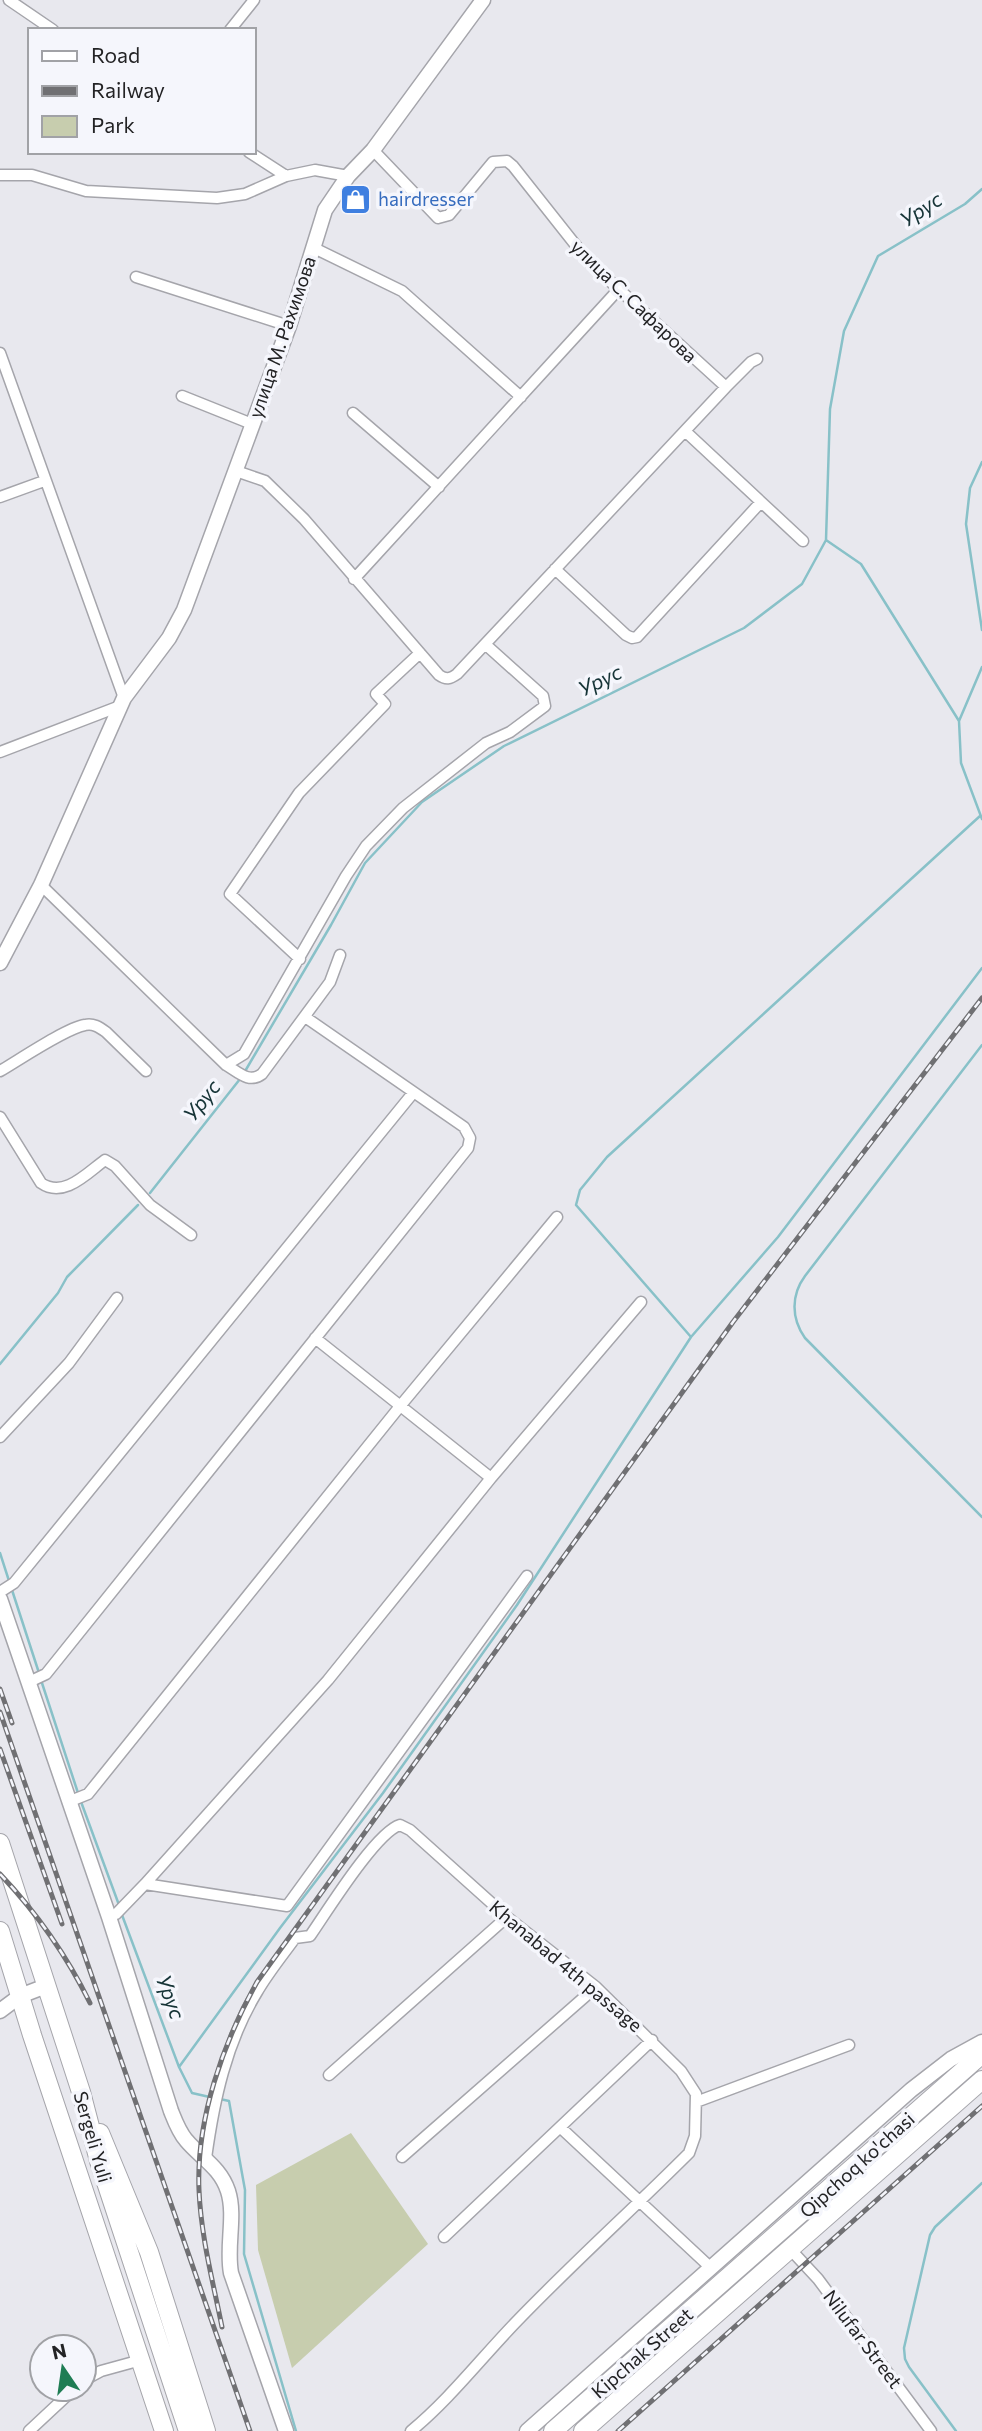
<svg xmlns="http://www.w3.org/2000/svg" width="982" height="2431" viewBox="0 0 982 2431" font-family="Commissioner,sans-serif">
	<rect width="100%" height="100%" fill="#e8e8ee"/>
	<path fill="#c7cdae" d="M351,2133L428,2244L292,2368L258,2250L256,2185Z"/>
	<g fill="none" stroke-linecap="round" stroke-linejoin="round">
		<path stroke="#88c1c8" stroke-width="2.5" d="M982,462L970,488L966,524L982,630
			M826,540L861,564L959,721
			M982,667L959,721L961,763L982,819
			M982,1045L805,1276C791,1295 791,1318 805,1338L982,1517
			M244,1073L331,925L365,863L422,802L504,746L744,628L802,584L826,540L830,409L844,331L878,256L965,204L982,189
			M150,1193L240,1079
			M691,1337L576,1205L580,1190L607,1157L980,816
			M0,1364L58,1293L67,1277L138,1205
			M0,1553L10,1584
			M12,1590L39,1673
			M41,1680L78,1793
			M80,1799L119,1905
			M122,1915L179,2067L192,2093L214,2098
			M179,2067L280,1928L383,1793L517,1605L691,1337L778,1237L982,968
			M220,2099L229,2101L245,2190L244,2254L296,2431
			M956,2431L909,2367L905,2359L904,2348L930,2235L935,2227L982,2183"/>
		<defs>
			<path id="minor" d="M9,0L53,30
				M230,30L254,0
				M373,150L438,218L449,215L493,162L507,161L513,166L589,262L726,387
				M249,152L286,176
				M0,175H32L86,191L217,198L245,194L286,176L315,170L348,176
				M312,247L402,291L521,397
				M136,277L289,326
				M0,353L124,698
				M182,396L252,424
				M353,413L439,487
				M685,431L803,541
				M236,471L265,481L304,519L439,675C446,680 450,679 457,674L726,387L751,362L757,359
				M0,497L44,481
				M555,569L626,635L632,638L637,637L761,502
				M354,579L618,290
				M0,752L120,706
				M41,885L226,1065C238,1072 249,1084 262,1074L330,982L340,955
				M300,959L230,894L299,793L385,704L376,694L420,653
				M226,1065L244,1054L346,876L366,846L403,808L486,743L510,732L545,706L543,696L485,644
				M0,1071C19,1060 66,1028 85,1025C93,1023 99,1027 106,1032L146,1071
				M0,1117L41,1183C64,1199 87,1173 105,1160L115,1166L150,1205L191,1235
				M315,1338L491,1478
				M0,1437L69,1363L117,1298
				M0,1592L14,1583L413,1093
				M29,1682L46,1674L468,1148L470,1138L464,1127L305,1017
				M68,1802L88,1794L401,1405L557,1217
				M145,1884L287,1906L527,1576
				M109,1917L116,1914L145,1884L328,1680L491,1478L641,1302
				M329,2075L507,1917
				M696,2102L849,2045
				M561,2128L710,2267
				M402,2157L596,1987
				M206,2158C214,2100 226,2043 257,1992C268,1973 282,1956 295,1938L310,1936C326,1913 376,1832 400,1825L410,1830L507,1917L596,1987L681,2071L696,2094L695,2136L689,2153C633,2209 573,2263 518,2320C482,2357 450,2399 411,2431
				M444,2237L652,2040
				M791,2250L818,2279L931,2431
				M84,2380L101,2371L141,2360
				M29,2431L74,2389"/>
			<path id="tertiary" d="M0,963L41,885L124,698L169,638L184,610L289,326L325,210L348,176L373,150L483,0
				M0,1599L109,1917L171,2111C175,2121 179,2132 186,2140C201,2158 220,2167 228,2191C236,2216 226,2246 231,2273L286,2431
				M0,2011L20,1996L46,1986
				M527,2431L911,2090L951,2059L982,2042"/>
			<path id="primary" d="M0,1843L81,2092L99,2161L188,2431
				M0,1931L32,2035L164,2431
				M100,2133L149,2252L206,2431
				M553,2431L982,2054
				M583,2431L982,2080"/>
		</defs>
		<use href="#minor" stroke="#a5a5ab" stroke-width="13"/>
		<use href="#tertiary" stroke="#a5a5ab" stroke-width="17"/>
		<use href="#primary" stroke="#a5a5ab" stroke-width="20"/>
		<use href="#minor" stroke="#fff" stroke-width="10"/>
		<use href="#tertiary" stroke="#fff" stroke-width="14"/>
		<use href="#primary" stroke="#fff" stroke-width="18"/>
		<defs>
			<path id="rail" d="M0,1689L12,1723
				M0,1712L250,2431
				M0,1749L62,1924
				M0,1874C36,1912 67,1956 90,2003
				M222,2327C213,2282 201,2237 199,2190C196,2119 223,2043 257,1982L733,1322L982,998
				M618,2431L982,2106"/>
		</defs>
		<use href="#rail" stroke="#707073" stroke-width="5"/>
		<use href="#rail" stroke="#f5f6fc" stroke-width="2.5" stroke-dasharray="8" stroke-linecap="butt"/>
	</g>
	<defs>
		<symbol id="shop-square" viewBox="-11 -11 22 22"><rect x="-9" y="-9" width="18" height="18" rx="4" fill="#3f7fe0" stroke="#f5f6fc"/><path d="M-5-2.5h2.3a2.7 3.5 0 0 1 5.4 0H5L5.5 6h-11ZM-1.5-2.5h3a1.5 2.3 0 0 0-3 0Z" fill="#fff"/></symbol>
	</defs>
	<g fill-rule="evenodd">
		<use href="#shop-square" x="338" y="182" width="35" height="35"/>
	</g>
	<g text-anchor="middle" stroke-width="7" stroke-linejoin="round" paint-order="stroke">
		<g font-size="19" fill="#366cbe" stroke="#f5f6fc" text-anchor="start">
			<text x="378" y="206">hairdresser</text>
		</g>
		<g font-size="19" fill="#232325" stroke="#f5f6fc">
			<text transform="translate(634 301) rotate(44)" y="7">улица С. Сафарова</text>
			<text transform="translate(282 337) rotate(-71)" y="7">улица М. Рахимова</text>
			<text transform="translate(566 1966) rotate(40)" y="7">Khanabad 4th passage</text>
			<text transform="translate(93 2137) rotate(74)" y="7">Sergeli Yuli</text>
			<text transform="translate(857 2165) rotate(-42)" y="7">Qipchoq ko'chasi</text>
			<text transform="translate(863 2339) rotate(53)" y="7">Nilufar Street</text>
			<text transform="translate(642 2353) rotate(-41)" y="7">Kipchak Street</text>
		</g>
		<g font-size="21" font-style="italic" fill="#163437" stroke="#f5f6fc">
			<text transform="translate(921 210) rotate(-33)" y="7">Урус</text>
			<text transform="translate(600 681) rotate(-26)" y="7">Урус</text>
			<text transform="translate(202 1101) rotate(-52)" y="7">Урус</text>
			<text transform="translate(170 1997) rotate(70)" y="7">Урус</text>
		</g>
	</g>
	<rect x="28" y="28" width="228" height="126" fill="#f5f6fc" stroke="#a1a2a6" stroke-width="2"/>
	<rect x="42" y="51" width="35" height="10" fill="#ffffff" stroke="#a1a2a6" stroke-width="2"/>
	<text x="91" y="63" font-size="21" fill="#232325">Road</text>
	<rect x="42" y="86" width="35" height="10" fill="#707073" stroke="#a1a2a6" stroke-width="2"/>
	<text x="91" y="98" font-size="21" fill="#232325">Railway</text>
	<rect x="42" y="116" width="35" height="21" fill="#c7cdae" stroke="#a1a2a6" stroke-width="2"/>
	<text x="91" y="133" font-size="21" fill="#232325">Park</text>
	<g transform="translate(63 2368) rotate(347)"><circle r="33" fill="#f5f6fc" stroke="#a1a2a6" stroke-width="2"/>
	<path d="M0-5L12 26L0 18L-12 26Z" fill="#1f7d54"/>
	<text y="-10" font-size="19" font-weight="bold" text-anchor="middle" fill="#232325">N</text>
	</g>
</svg>
